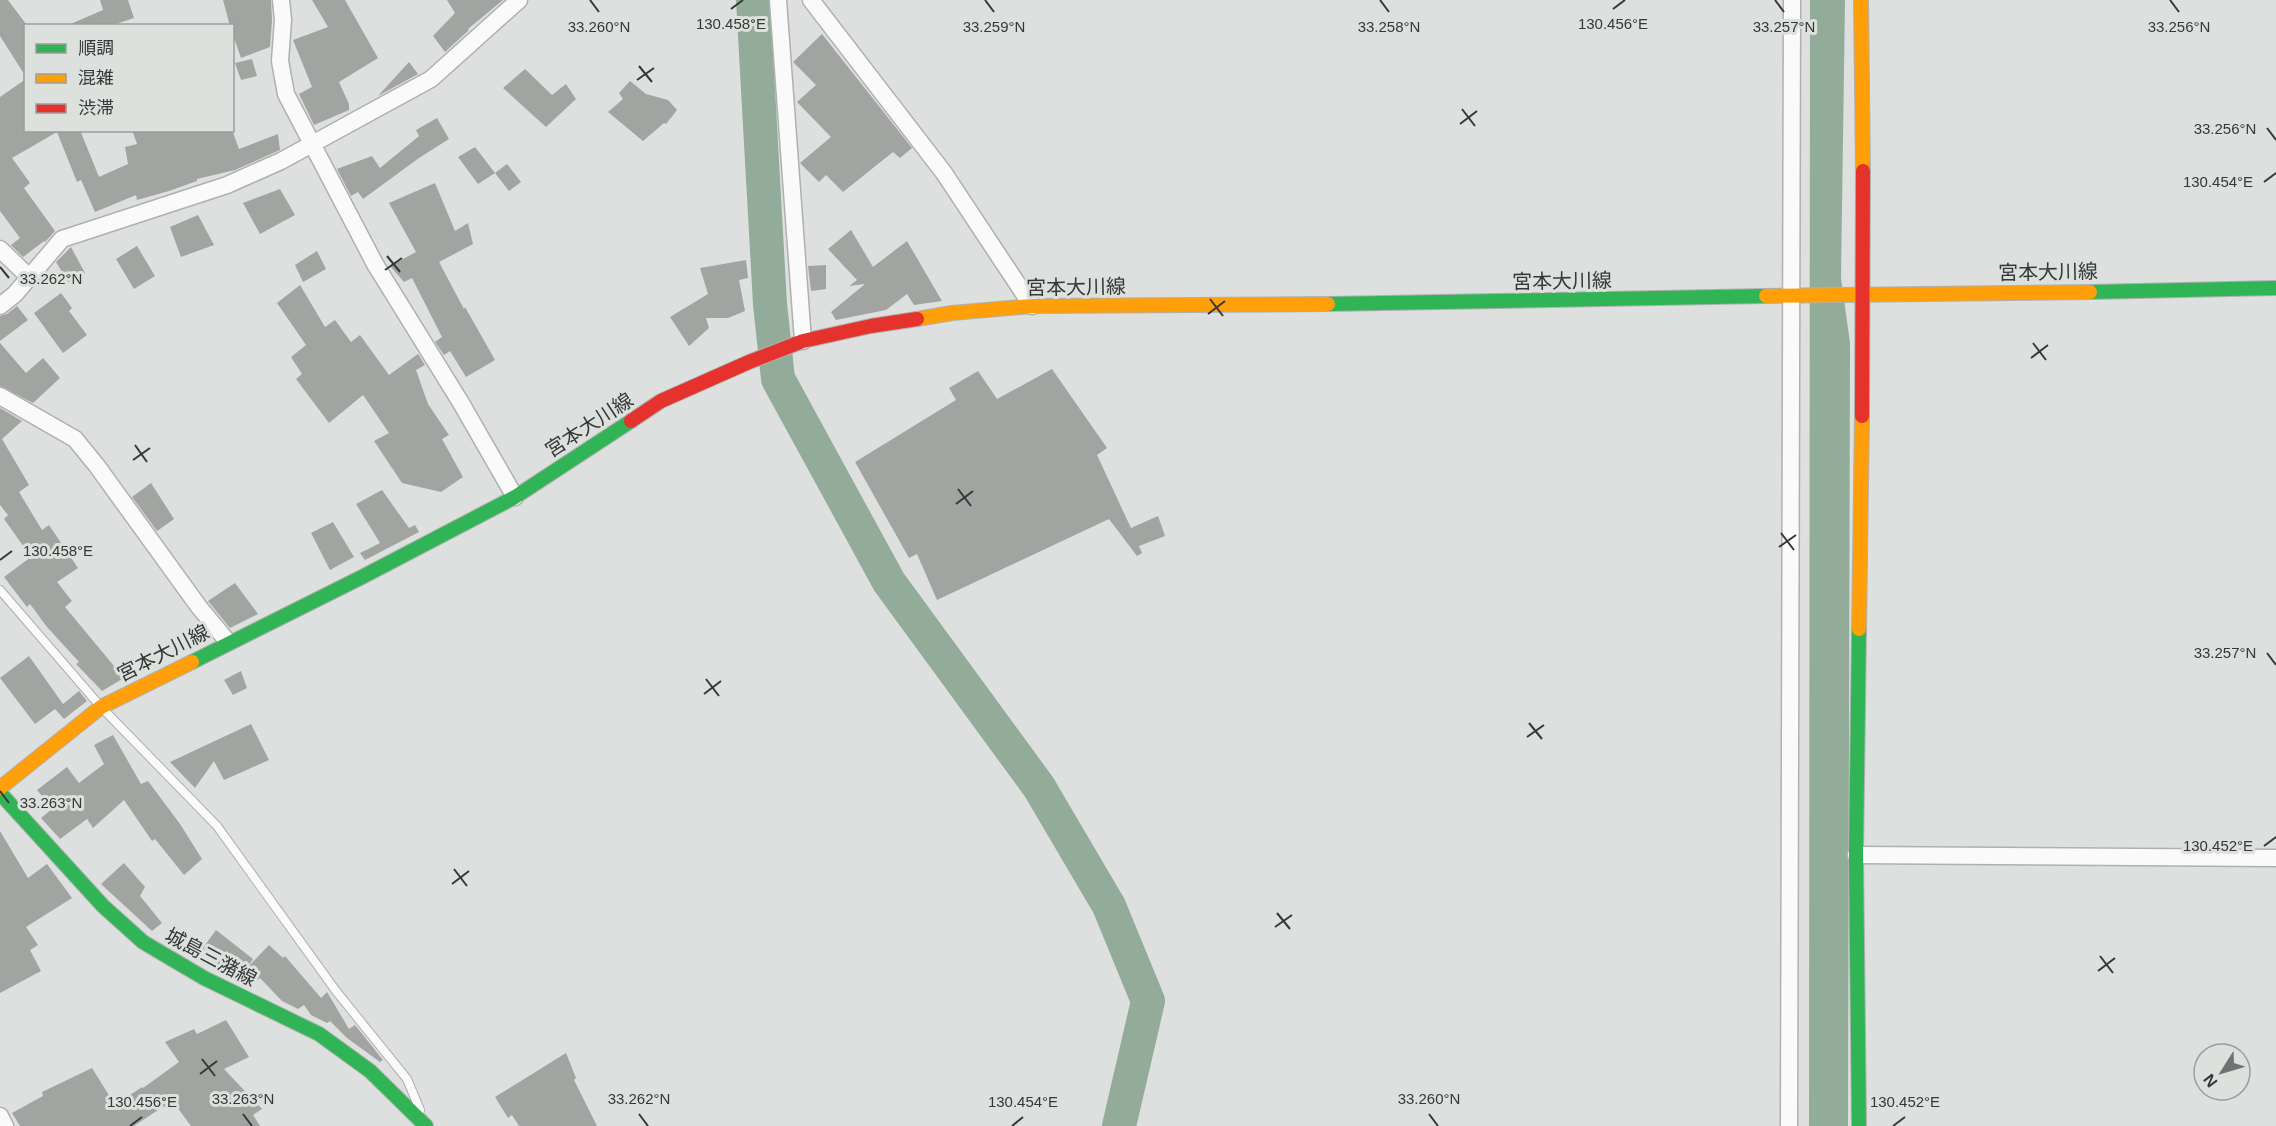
<svg xmlns="http://www.w3.org/2000/svg" width="2276" height="1126" viewBox="0 0 2276 1126" font-family="Arial,'Noto Sans JP',sans-serif">
	<rect width="100%" height="100%" fill="#dde0de"/>
	<path fill="#92ac99" d="M1810,0H1845L1841,278L1850,343L1848,1126H1809Z"/>
	<g fill="none" stroke-linecap="round" stroke-linejoin="round">
		<path stroke="#92ac99" stroke-width="34" d="M753,0L770,304L778,379L889,582L1039,787L1109,906L1148,1001L1119,1126"/>
	</g>
	<path fill="#a2a4a2" d="M0,0H8L26,24V77L0,36Z
		M100,0H128L134,18L110,26H66L103,10Z
		M223,0H271L272,20L270,47L241,58L232,32V26H230Z
		M312,0H345L378,58L339,82L349,104V110L314,125L299,94L312,87L293,40L328,27Z
		M447,0H503L468,29L469,30L445,52L433,36L455,13Z
		M822,34L912,148L900,158L893,152L843,192L826,175L819,182L800,163L831,137L797,102L816,85L793,62Z
		M252,59L257,76L241,80L235,63Z
		M409,62L418,74L378,96Z
		M525,69L552,95L566,84L576,99L546,127L503,88Z
		M26,79V130H80L99,177L128,164L125,147L137,144L132,130H232L239,149L278,134L280,150L235,170L197,179V181L169,191L137,200L136,195L95,212L81,180L77,182L57,132L12,158L30,183L24,188L55,231L45,242L44,241L23,257L11,245L20,238L0,211V97Z
		M630,81L646,94L668,100L677,110L666,124L664,123L643,141L608,112L623,99L619,93Z
		M437,118L449,139L419,158L363,199L358,192L351,196L337,169L372,156L380,168L419,136L416,130Z
		M475,147L495,173L478,184L458,157Z
		M507,164L521,182L509,191L495,173Z
		M435,183L455,231L468,223L473,244L439,262L464,309L465,307L495,360L466,377L450,351L444,355L435,342L442,337L412,278L404,282L390,266L416,252L389,203Z
		M280,189L295,215L260,234L243,203Z
		M198,215L214,245L181,257L170,227Z
		M851,230L873,267L907,241L942,301L914,305L907,294L886,310L836,320L831,312L865,284L849,286L857,280L828,249Z
		M137,246L155,276L134,289L116,259Z
		M71,247L85,273L68,282L56,262Z
		M317,251L326,269L303,282L295,265Z
		M746,260L748,278L739,280L745,311L728,318H706L709,328L689,346L670,317L708,294L700,268Z
		M826,265V289L811,291L808,266Z
		M300,285L325,327L335,320L351,342L360,335L389,375L418,354L425,365L416,370L428,404L449,435L442,439L463,477L441,492L402,483L374,441L389,433L363,395L329,423L296,379L302,374L291,357L306,345L277,303Z
		M61,293L72,308L69,311L87,335L63,353L34,313Z
		M17,306L28,320L0,341V316L7,314Z
		M0,343L26,373L43,358L60,378L33,403L0,386Z
		M1052,369L1107,448L1097,455L1131,528L1158,516L1165,536L1139,546L1142,553L1137,556L1109,519L937,600L917,554L909,558L855,462L956,400L949,388L978,371L997,399Z
		M0,408L22,421L2,439L29,485L19,492L42,530L49,525L78,568L57,582L72,601L65,607L124,678L102,691L76,664L79,662L47,627L30,604L27,607L4,577L31,557L4,519L8,515L0,505Z
		M151,483L174,519L157,531L132,497Z
		M382,490L409,528L415,525L419,532L365,560L360,553L380,543L356,504Z
		M333,522L354,557L330,570L311,533Z
		M235,583L258,614L230,628L208,601Z
		M29,656L63,704L79,691L87,701L64,719L55,709L35,724L0,678Z
		M241,671L247,688L233,695L224,680Z
		M251,724L269,760L224,780L214,761L195,788L170,762Z
		M113,735L141,784L148,781L180,824L202,859L184,875L155,839L152,841L124,800L93,828L87,819L60,839L41,818L52,809L37,790L67,767L79,783L104,764L94,745Z
		M0,831L28,878L47,864L72,898L26,927L38,945L30,950L41,971L0,993Z
		M124,863L145,887L140,896L162,923L152,931L101,884Z
		M216,930L253,959L239,980L200,952Z
		M269,945L283,958L285,956L321,998L327,992L349,1029L355,1025L383,1060L380,1062L347,1038L330,1021L327,1023L311,1015L304,1005L298,1009L282,1001L260,978L257,980L245,970Z
		M226,1020L249,1057L224,1069L262,1109L253,1115L260,1126H191L174,1103L166,1108L164,1106L134,1126H20L12,1113L43,1096L42,1092L92,1068L115,1105L142,1087L143,1088L179,1062L165,1042L194,1029L197,1034Z
		M566,1053L576,1078L574,1080L597,1126H519L512,1115L508,1118L495,1097Z"/>
	<g fill="none" stroke-linecap="round" stroke-linejoin="round">
		<defs>
			<path id="lane" d="M0,590L101,707L217,826L336,991L407,1079L420,1110"/>
			<path id="street" d="M281,0L283,20L280,61L286,94L375,264L461,403L515,497
				M778,0L803,341
				M811,0L944,173L1032,306
				M0,249L30,278
				M0,306L15,294L62,239L227,185L281,161L431,79L519,0
				M0,396L75,439L97,466L199,607L228,642
				M1856,855L2276,858
				M0,1116L5,1126
				M1789,1126L1792,0"/>
			<path id="fast" d="M2090,292L2276,288
				M1328,304L1766,296
				M192,662L362,577L515,497L631,421
				M0,793L103,906L143,942L204,978L319,1034L370,1071L426,1126
				M1859,1126L1856,855L1859,629"/>
			<path id="slow" d="M1861,0L1863,171
				M1766,296L2090,292
				M917,319L952,313L1032,306L1328,304
				M1859,629L1862,416
				M0,788L101,707L192,662"/>
			<path id="jam" d="M1862,416L1863,171
				M631,421L661,401L749,362L803,341L871,326L917,319"/>
		</defs>
		<use href="#lane" stroke="#aeb1af" stroke-width="10"/>
		<use href="#street" stroke="#aeb1af" stroke-width="19"/>
		<use href="#fast" stroke="#aeb1af" stroke-width="16"/>
		<use href="#slow" stroke="#aeb1af" stroke-width="16"/>
		<use href="#jam" stroke="#aeb1af" stroke-width="16"/>
		<use href="#lane" stroke="#fafafa" stroke-width="8"/>
		<use href="#street" stroke="#fafafa" stroke-width="16"/>
		<use href="#fast" stroke="#30b455" stroke-width="14"/>
		<use href="#slow" stroke="#ff9f0a" stroke-width="14"/>
		<use href="#jam" stroke="#e5322d" stroke-width="14"/>
	</g>
	<path fill="none" stroke="#363837" stroke-width="2" d="M590,0L599,12M985,0L994,12M1380,0L1389,12M1775,0L1784,12M2170,0L2179,12M731,9L743,0M1613,9L1625,0M639,66L652,82M637,80L654,68M1462,109L1475,126M1460,124L1477,111M2267,128L2276,140M2264,182L2276,173M387,256L400,272M0,267L9,278M385,270L402,258M1210,299L1223,316M1208,314L1225,301M2033,343L2046,360M2031,358L2048,345M135,445L147,462M133,460L150,448M958,489L971,506M956,504L973,491M1781,533L1794,550M1779,547L1796,535M0,560L12,551M2267,653L2276,665M706,679L719,696M704,694L721,681M1529,723L1542,739M1527,737L1544,725M0,791L9,803M2264,846L2276,837M454,869L467,886M452,884L469,871M1277,913L1290,929M1275,927L1292,915M2100,956L2113,973M2098,971L2115,958M202,1059L215,1076M200,1074L217,1061M243,1114L252,1126M639,1114L648,1126M1429,1114L1438,1126M130,1126L142,1117M1012,1126L1023,1117M1893,1126L1905,1117"/>
	<g text-anchor="middle" stroke-width="6" stroke-linejoin="round" paint-order="stroke">
		<g font-size="20" fill="#363837" stroke="#dce1dd">
			<text transform="translate(2048 272) rotate(-1)" y="7">宮本大川線</text>
			<text transform="translate(1562 281) rotate(-1)" y="7">宮本大川線</text>
			<text transform="translate(1076 287) rotate(-1)" y="7">宮本大川線</text>
			<text transform="translate(589 425) rotate(-33)" y="7">宮本大川線</text>
			<text transform="translate(163 653) rotate(-27)" y="7">宮本大川線</text>
			<text transform="translate(211 957) rotate(28)" y="7">城島三潴線</text>
		</g>
	</g>
	<g font-size="15" text-anchor="middle" fill="#363837" stroke="#dce1dd" stroke-width="6" stroke-linejoin="round" paint-order="stroke">
		<text x="731" y="29">130.458°E</text>
		<text x="1613" y="29">130.456°E</text>
		<text x="599" y="32">33.260°N</text>
		<text x="994" y="32">33.259°N</text>
		<text x="1389" y="32">33.258°N</text>
		<text x="1784" y="32">33.257°N</text>
		<text x="2179" y="32">33.256°N</text>
		<text x="2225" y="134">33.256°N</text>
		<text x="2218" y="187">130.454°E</text>
		<text x="51" y="284">33.262°N</text>
		<text x="58" y="556">130.458°E</text>
		<text x="2225" y="658">33.257°N</text>
		<text x="51" y="808">33.263°N</text>
		<text x="2218" y="851">130.452°E</text>
		<text x="243" y="1104">33.263°N</text>
		<text x="639" y="1104">33.262°N</text>
		<text x="1429" y="1104">33.260°N</text>
		<text x="142" y="1107">130.456°E</text>
		<text x="1023" y="1107">130.454°E</text>
		<text x="1905" y="1107">130.452°E</text>
	</g>
	<rect x="24" y="24" width="210" height="108" fill="#dce1dd" stroke="#9a9d9b" stroke-width="1.5"/>
	<rect x="36" y="44" width="30" height="9" fill="#30b455" stroke="#9a9d9b" stroke-width="1.5"/>
	<text x="78" y="54" font-size="18" fill="#363837">順調</text>
	<rect x="36" y="74" width="30" height="9" fill="#ff9f0a" stroke="#9a9d9b" stroke-width="1.5"/>
	<text x="78" y="84" font-size="18" fill="#363837">混雑</text>
	<rect x="36" y="104" width="30" height="9" fill="#e5322d" stroke="#9a9d9b" stroke-width="1.5"/>
	<text x="78" y="114" font-size="18" fill="#363837">渋滞</text>
	<g transform="translate(2222 1072) rotate(233)"><circle r="28" fill="#dce1dd" stroke="#9a9d9b" stroke-width="1.5"/>
	<path d="M0-4.5L10 22L0 15L-10 22Z" fill="#707371"/>
	<text y="-9" font-size="16" font-weight="bold" text-anchor="middle" fill="#363837">N</text>
	</g>
</svg>
